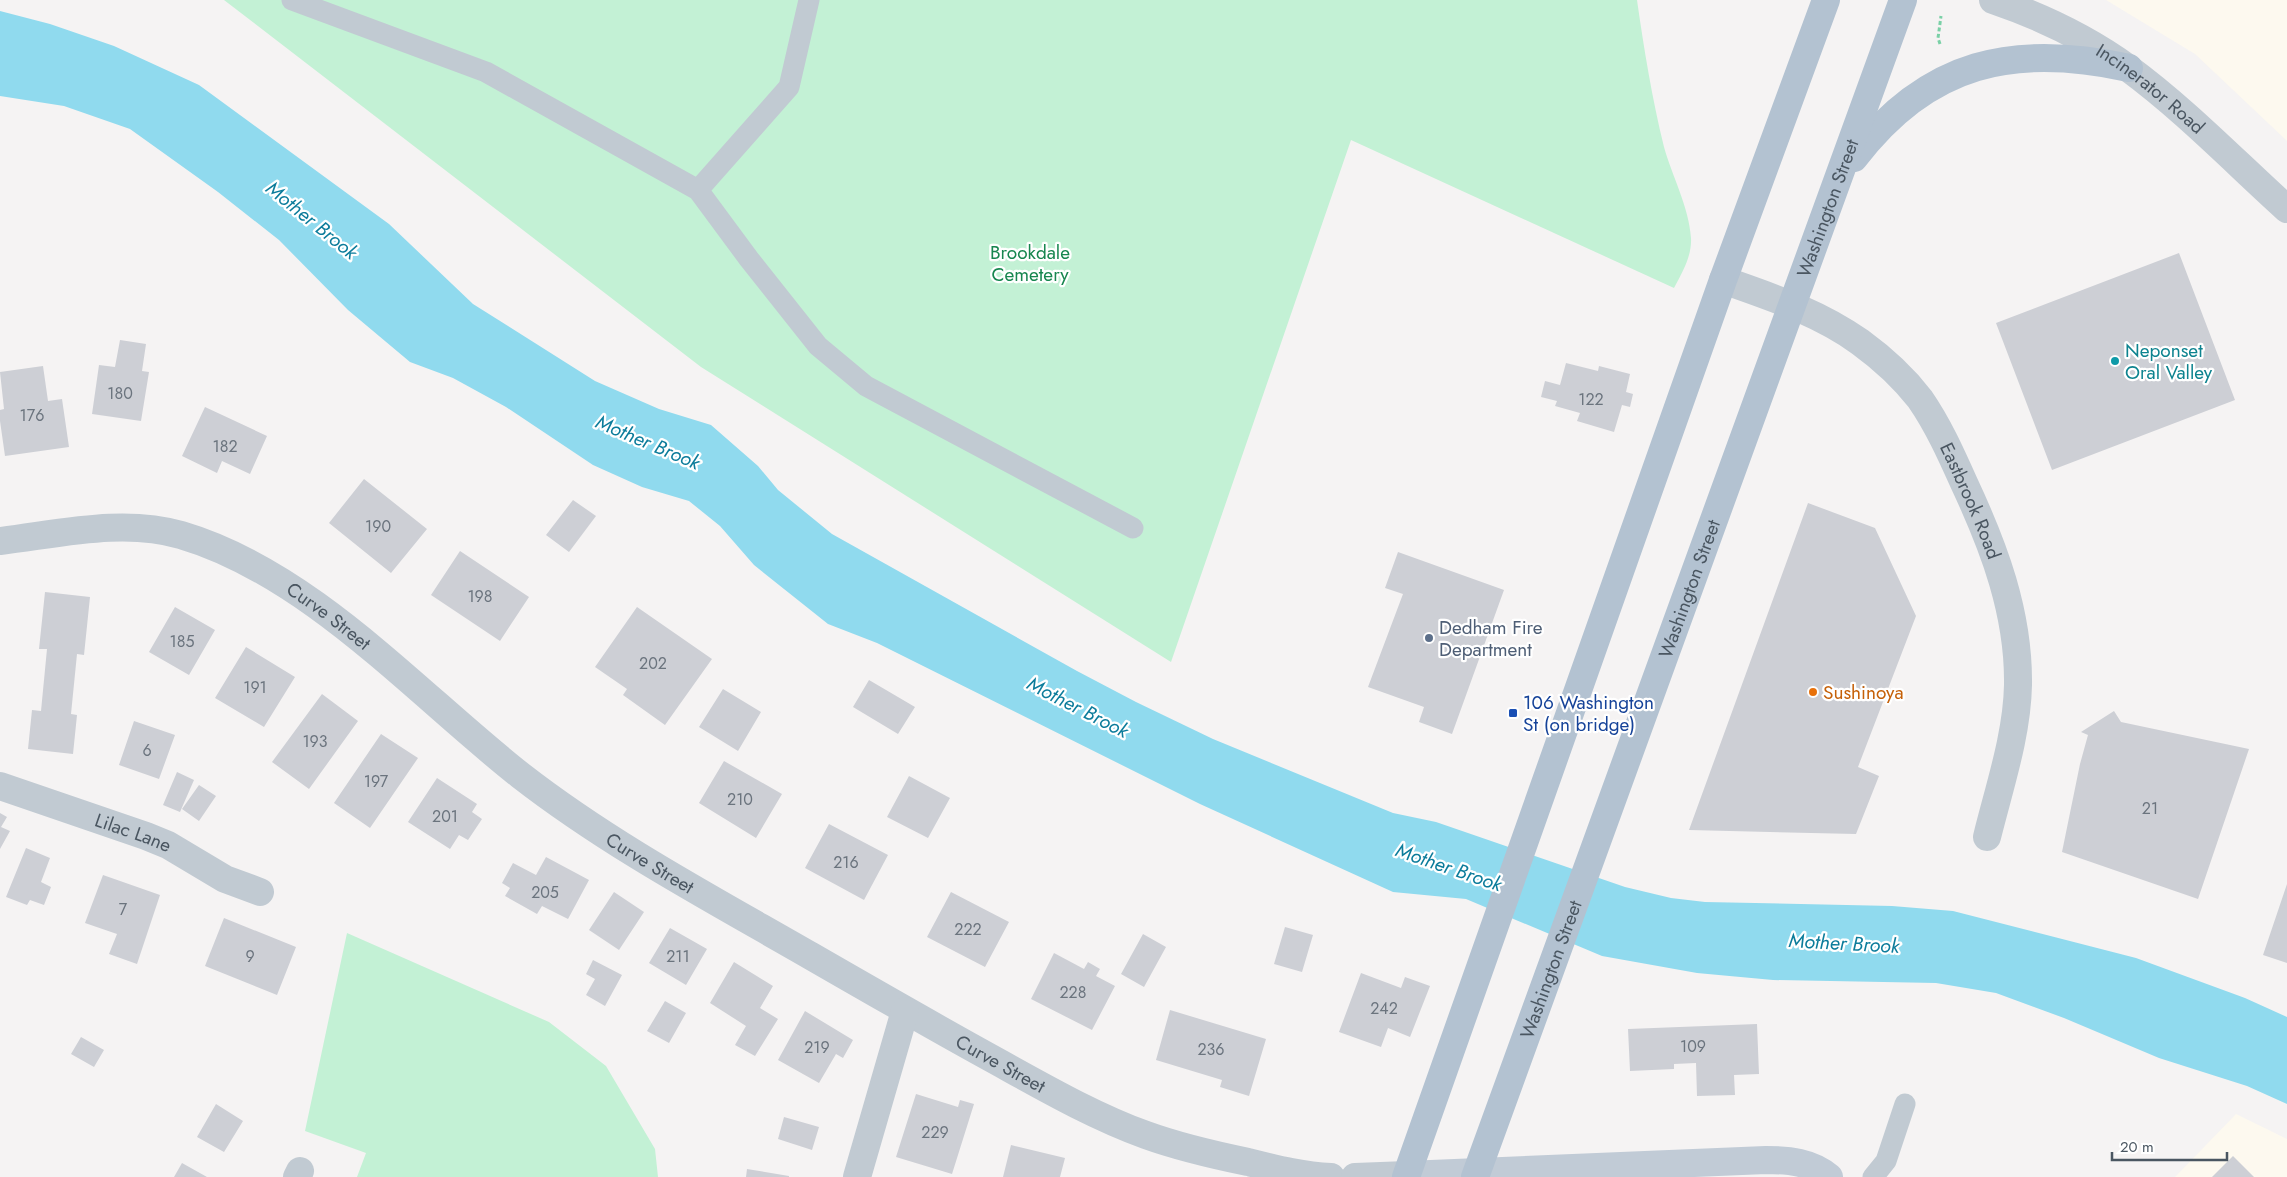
<svg xmlns="http://www.w3.org/2000/svg" width="2287" height="1177" viewBox="0 0 2287 1177" font-family="Jost,sans-serif">
	<rect width="100%" height="100%" fill="#f5f3f3"/>
	<path fill="#fdf9ef" d="M2106,0H2287V141L2195,54Z
		M2236,1114L2287,1139V1177H2175Z"/>
	<path fill="#c3f1d5" d="M224,0H1637C1644,49 1652,98 1664,147C1672,176 1689,207 1691,238C1692,256 1682,273 1674,288L1351,140L1171,662L701,367Z
		M347,933L549,1022L606,1066L655,1149L658,1177H357L366,1153L305,1131Z"/>
	<path fill="#90daee" d="M0,11L50,24L114,46L199,85L389,224L473,304L595,381L659,409L711,425L758,466L778,490L832,534L1077,671L1136,702L1213,739L1393,813L1436,822L1625,887L1671,898L1705,902L1892,906L1953,911L2136,958L2245,998L2287,1017V1104L2247,1086L2159,1058L2064,1018L1996,993L1936,983L1773,980L1697,973L1602,956L1466,899L1393,892L1200,804L877,643L828,624L754,565L720,526L689,501L642,487L593,465L506,407L453,378L410,362L348,310L279,240L218,192L130,129L64,106L0,96Z"/>
	<path fill="#cdcfd5" d="M2179,253L2235,400L2052,470L1996,323Z
		M120,340L146,344L142,371L149,372L141,421L92,414L99,365L115,367Z
		M1566,363L1598,371L1599,366L1630,374L1626,392L1633,394L1630,407L1622,405L1614,432L1577,421L1580,413L1555,406L1557,401L1541,397L1545,381L1560,385Z
		M43,366L48,401L62,399L69,447L5,456L0,421V410L4,409L0,372Z
		M205,407L267,436L250,474L222,461L217,473L182,456Z
		M364,479L427,529L391,573L329,523Z
		M573,500L596,516L569,552L546,535Z
		M1808,503L1875,528L1916,616L1858,767L1879,776L1856,834L1689,830Z
		M460,551L529,597L500,641L431,595Z
		M1398,552L1504,590L1452,734L1419,722L1424,707L1368,687L1403,594L1385,588Z
		M45,592L90,597L84,655L77,654L71,714L77,715L73,754L28,749L32,710L41,711L47,649H39Z
		M175,607L215,630L189,675L149,652Z
		M637,607L712,659L665,725L623,695L627,689L595,667Z
		M246,647L295,677L264,727L215,698Z
		M869,680L915,707L898,734L853,707Z
		M723,689L761,712L738,751L699,727Z
		M322,694L358,721L309,789L272,762Z
		M2114,711L2121,722L2249,749L2198,899L2062,852L2080,764L2088,735L2081,732Z
		M134,721L175,735L159,779L119,765Z
		M381,734L418,758L370,828L334,803Z
		M724,761L782,794L756,838L699,803Z
		M177,772L194,780L180,812L163,805Z
		M909,776L950,798L928,838L887,817Z
		M437,778L477,804L472,812L482,819L468,840L459,835L450,849L408,822Z
		M199,785L216,796L199,821L182,809Z
		M0,813L7,817L1,827L10,831L0,849Z
		M829,824L888,855L864,900L805,868Z
		M26,848L50,858L41,882L51,887L44,905L30,900L27,905L6,897Z
		M546,857L589,880L568,919L542,906L537,914L505,896L510,888L502,883L513,863L536,875Z
		M103,875L160,895L137,964L109,954L117,934L85,923Z
		M2287,884V963L2263,955Z
		M614,892L644,912L619,950L589,930Z
		M951,892L1009,922L985,967L927,937Z
		M224,918L296,947L277,995L205,966Z
		M1285,927L1313,935L1302,972L1274,964Z
		M670,928L707,949L686,985L649,963Z
		M1143,934L1166,947L1144,987L1121,974Z
		M1054,953L1084,969L1088,962L1100,969L1096,976L1115,986L1092,1030L1031,999Z
		M593,960L622,975L605,1006L586,995L595,979L586,974Z
		M734,962L773,986L760,1008L778,1019L755,1056L735,1045L746,1026L710,1003Z
		M1361,973L1401,988L1405,977L1430,986L1410,1037L1388,1028L1381,1047L1339,1032Z
		M665,1001L686,1013L669,1043L647,1031Z
		M1170,1010L1266,1039L1249,1096L1220,1087L1222,1080L1156,1060Z
		M805,1011L853,1040L843,1058L836,1054L819,1083L778,1060Z
		M1757,1024L1759,1074L1734,1075L1735,1095L1697,1096L1696,1063L1674,1064V1069L1630,1071L1628,1029Z
		M81,1037L104,1050L94,1067L71,1054Z
		M916,1094L958,1107L960,1100L974,1104L952,1174L896,1157Z
		M216,1104L243,1121L224,1152L197,1137Z
		M784,1117L819,1127L812,1150L778,1139Z
		M1011,1145L1065,1158L1060,1177H1003Z
		M2233,1156L2254,1177H2212Z
		M182,1163L207,1177H174Z
		M747,1169L789,1176V1177H746Z"/>
	<g fill="none" stroke-linecap="round" stroke-linejoin="round">
		<path stroke="#7ad0a6" stroke-width="3" stroke-dasharray="4 2.5" stroke-linecap="butt" d="M1940,44L1938,38L1941,16"/>
		<path stroke="#c1cad2" stroke-width="21" d="M292,0L486,72L698,190
			M809,0L789,87L698,190L749,259L818,346L866,386L1133,528
			M1873,1177L1886,1161L1905,1104"/>
		<g stroke="#c1cad2" stroke-width="28">
			<path id="s1" d="M1993,0C2040,16 2088,39 2128,68C2185,110 2235,162 2287,209"/>
			<path id="s2" d="M1723,280C1771,297 1818,312 1860,342C1882,358 1903,377 1920,399C1938,425 1951,454 1964,483C1994,547 2019,613 2018,685C2017,736 1999,788 1987,837"/>
			<path id="s3" d="M0,541C59,534 123,518 181,535C310,573 417,694 520,775C610,845 712,899 811,956C870,990 929,1024 989,1057C1040,1085 1091,1115 1146,1135C1179,1147 1214,1155 1248,1162C1276,1169 1303,1176 1331,1177"/>
			<path id="s4" d="M0,786L146,836L168,845L225,879L260,892"/>
			<path d="M297,1177L300,1171"/>
			<path d="M857,1177L905,1011"/>
			<path d="M1355,1177L1407,1175"/>
		</g>
		<path stroke="#c1cbd6" stroke-width="28" d="M1407,1175L1766,1160C1789,1160 1811,1162 1829,1177"/>
		<g stroke="#b3c2d1" stroke-width="28">
			<path d="M1854,158C1928,61 2014,43 2129,68"/>
			<path d="M1406,1177L1723,280L1826,0"/>
			<path id="s5" d="M1475,1177L1903,0"/>
		</g>
	</g>
	<circle fill="#0f9aa8" stroke="#fff" stroke-width="2" cx="2115" cy="361" r="5"/>
	<circle fill="#5c6f8a" stroke="#fff" stroke-width="2" cx="1429" cy="638" r="5"/>
	<circle fill="#e8710a" stroke="#fff" stroke-width="2" cx="1813" cy="692" r="5"/>
	<rect fill="#1a4fb4" stroke="#fff" stroke-width="2" x="1508" y="708" width="10" height="10" rx="2.5"/>
	<g text-anchor="middle" stroke-width="4.5" stroke-linejoin="round" paint-order="stroke">
		<g font-size="16" fill="#6b747e">
			<text x="120" y="399">180</text>
			<text x="1591" y="405">122</text>
			<text x="32" y="421">176</text>
			<text x="225" y="452">182</text>
			<text x="378" y="532">190</text>
			<text x="480" y="602">198</text>
			<text x="182" y="647">185</text>
			<text x="653" y="669">202</text>
			<text x="255" y="693">191</text>
			<text x="315" y="747">193</text>
			<text x="147" y="756">6</text>
			<text x="376" y="787">197</text>
			<text x="740" y="805">210</text>
			<text x="2150" y="814">21</text>
			<text x="445" y="822">201</text>
			<text x="846" y="868">216</text>
			<text x="545" y="898">205</text>
			<text x="123" y="915">7</text>
			<text x="968" y="935">222</text>
			<text x="250" y="962">9</text>
			<text x="678" y="962">211</text>
			<text x="1073" y="998">228</text>
			<text x="1384" y="1014">242</text>
			<text x="1693" y="1052">109</text>
			<text x="817" y="1053">219</text>
			<text x="1211" y="1055">236</text>
			<text x="935" y="1138">229</text>
		</g>
		<g font-size="19" fill="#4a5661" stroke="#fff">
			<text dy="7" stroke="none"><textPath href="#s1" startOffset="182">Incinerator Road</textPath></text>
			<text dy="7" stroke="none"><textPath href="#s5" startOffset="1031">Washington Street</textPath></text>
			<text dy="7" stroke="none"><textPath href="#s2" startOffset="348">Eastbrook Road</textPath></text>
			<text dy="7" stroke="none"><textPath href="#s5" startOffset="626">Washington Street</textPath></text>
			<text dy="7" stroke="none"><textPath href="#s3" startOffset="352">Curve Street</textPath></text>
			<text dy="7" stroke="none"><textPath href="#s4" startOffset="141">Lilac Lane</textPath></text>
			<text dy="7" stroke="none"><textPath href="#s3" startOffset="758">Curve Street</textPath></text>
			<text dy="7" stroke="none"><textPath href="#s5" startOffset="221">Washington Street</textPath></text>
			<text dy="7" stroke="none"><textPath href="#s3" startOffset="1162">Curve Street</textPath></text>
		</g>
		<g font-size="19" fill="#17864f" stroke="#fff">
			<text x="1030" y="259">Brookdale<tspan x="1030" dy="22">Cemetery</tspan></text>
		</g>
		<g font-size="19" fill="#0d838f" stroke="#fff" text-anchor="start">
			<text x="2125" y="357">Neponset<tspan x="2125" dy="22">Oral Valley</tspan></text>
		</g>
		<g font-size="19" fill="#4e5e75" stroke="#fff" text-anchor="start">
			<text x="1439" y="634">Dedham Fire<tspan x="1439" dy="22">Department</tspan></text>
		</g>
		<g font-size="19" fill="#c56008" stroke="#fff" text-anchor="start">
			<text x="1823" y="699">Sushinoya</text>
		</g>
		<g font-size="19" fill="#164399" stroke="#fff" text-anchor="start">
			<text x="1523" y="709">106 Washington<tspan x="1523" dy="22">St (on bridge)</tspan></text>
		</g>
		<g font-size="20" font-style="italic" fill="#0c7c9b" stroke="#fff">
			<text transform="translate(312 220) rotate(39)" y="7">Mother Brook</text>
			<text transform="translate(648 442) rotate(23)" y="7">Mother Brook</text>
			<text transform="translate(1078 707) rotate(27)" y="7">Mother Brook</text>
			<text transform="translate(1449 867) rotate(19)" y="7">Mother Brook</text>
			<text transform="translate(1844 943) rotate(3)" y="7">Mother Brook</text>
		</g>
	</g>
	<path d="M2112 1152v8h115v-8" fill="none" stroke="#4a5661" stroke-width="2.5"/>
	<text x="2120" y="1152" font-size="15" fill="#4a5661" stroke="#ffffff" stroke-width="4" paint-order="stroke">20 m</text>
</svg>
